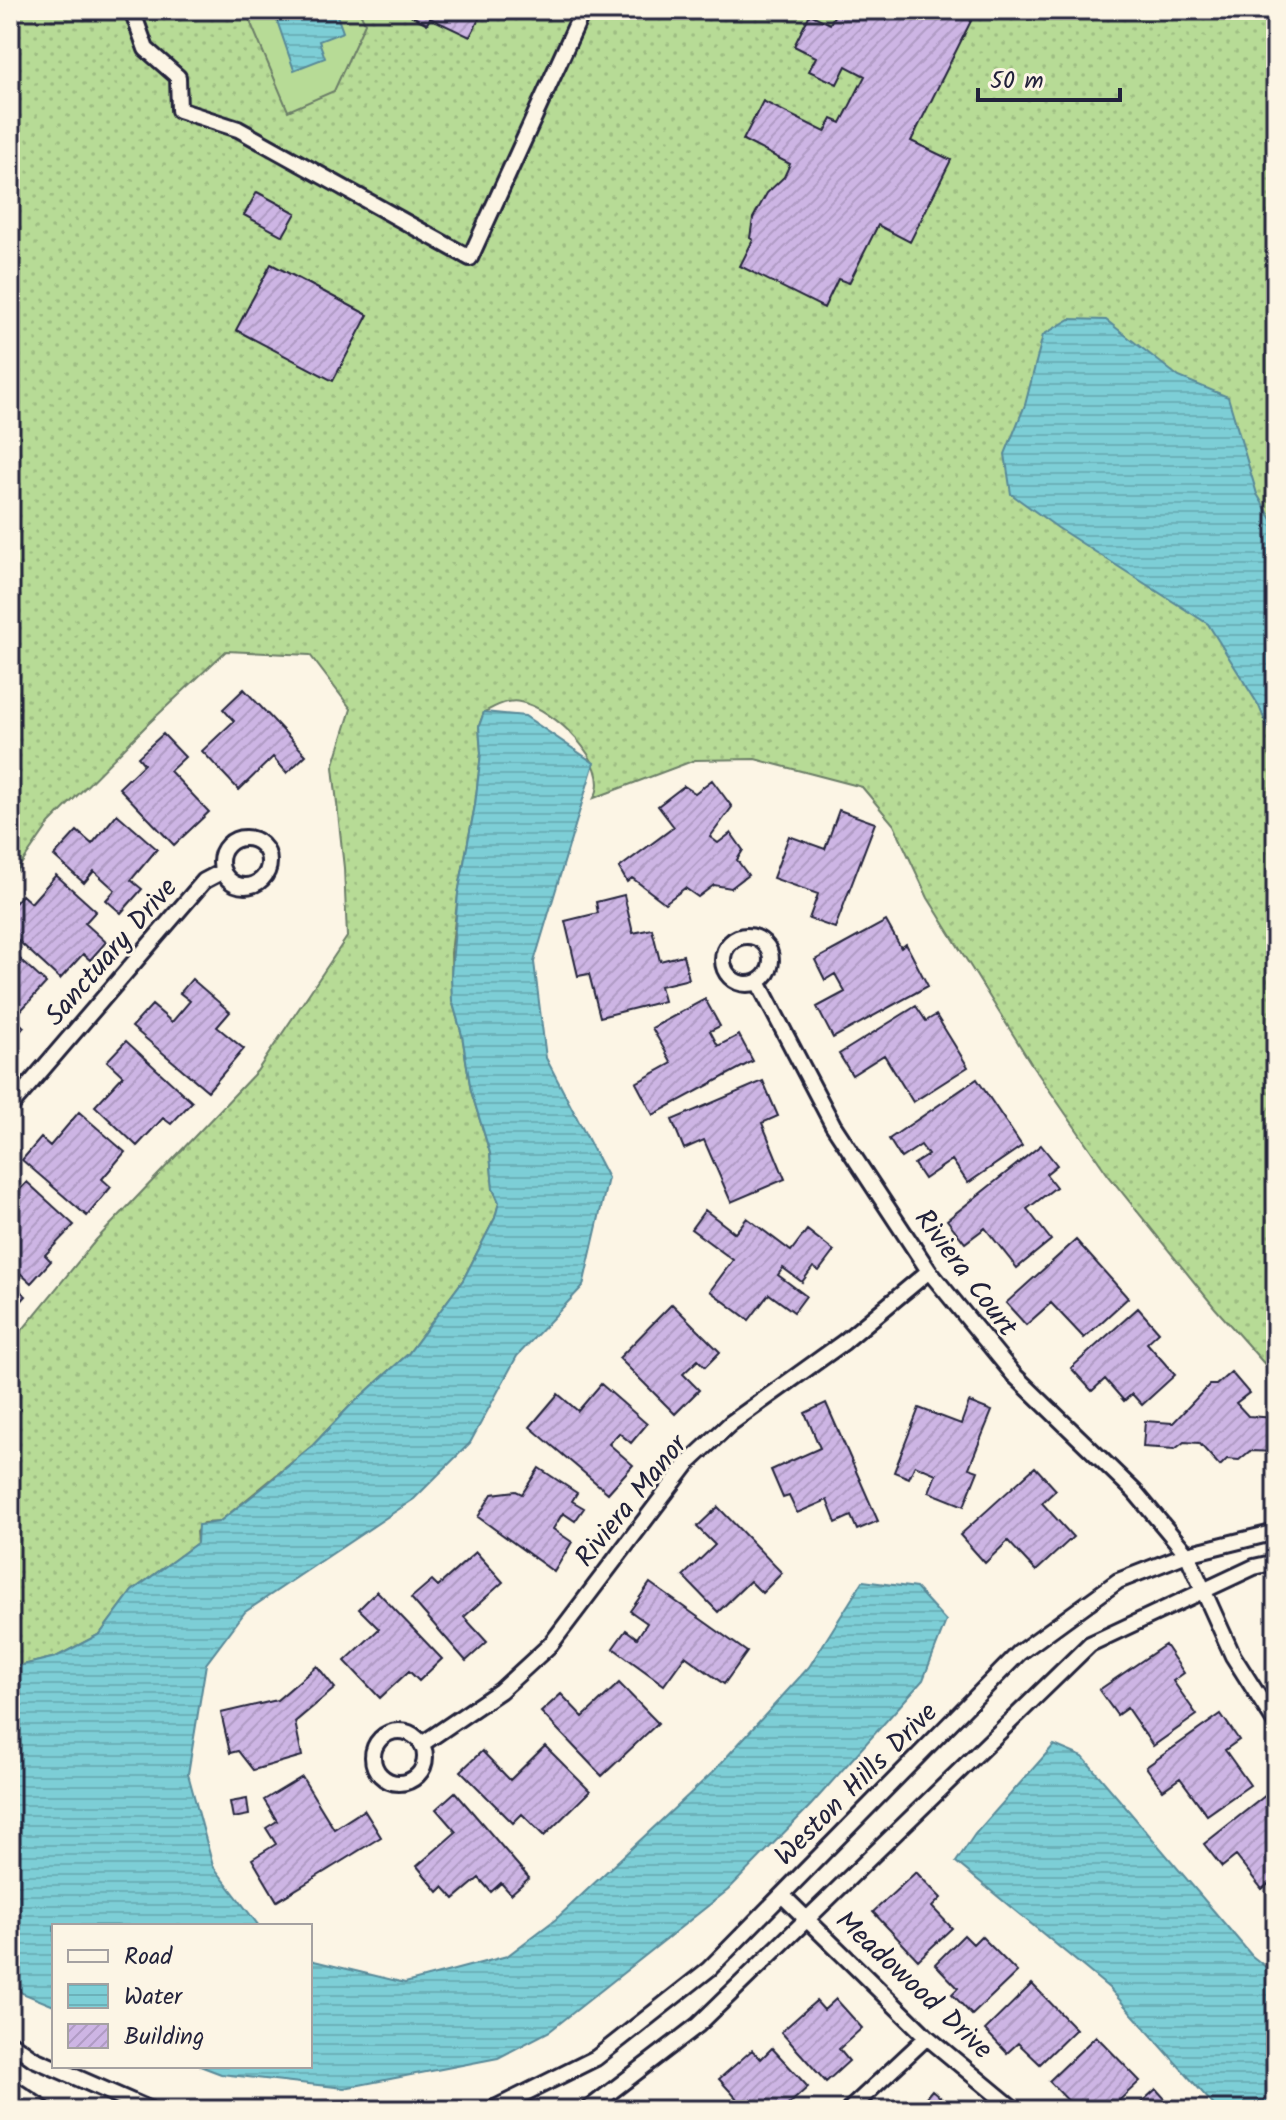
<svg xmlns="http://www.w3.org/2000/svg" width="1286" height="2120" viewBox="0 0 1286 2120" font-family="Kalam,sans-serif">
	<defs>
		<pattern id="grass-dots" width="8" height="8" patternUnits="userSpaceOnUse" patternTransform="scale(2)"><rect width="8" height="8" fill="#b7db96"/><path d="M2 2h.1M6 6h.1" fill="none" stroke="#9dbc82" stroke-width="1.8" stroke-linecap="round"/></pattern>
		<pattern id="water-rules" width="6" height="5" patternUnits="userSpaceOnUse" patternTransform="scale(2)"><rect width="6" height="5" fill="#7dced6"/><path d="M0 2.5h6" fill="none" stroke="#6cb1b9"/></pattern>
		<pattern id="building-hatch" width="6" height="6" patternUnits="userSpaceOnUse" patternTransform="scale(2)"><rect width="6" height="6" fill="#cdb5e4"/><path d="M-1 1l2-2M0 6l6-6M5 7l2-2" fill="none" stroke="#b09bc4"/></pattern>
	</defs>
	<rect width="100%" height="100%" fill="#fcf5e5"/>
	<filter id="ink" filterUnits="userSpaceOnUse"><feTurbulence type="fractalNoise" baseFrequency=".0125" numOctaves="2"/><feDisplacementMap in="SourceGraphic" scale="16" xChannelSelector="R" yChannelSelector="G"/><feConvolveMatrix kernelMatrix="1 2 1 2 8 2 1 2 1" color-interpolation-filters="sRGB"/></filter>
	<g filter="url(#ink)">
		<path fill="url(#grass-dots)" stroke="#6c7e68" stroke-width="2" d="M10,10H1276V1377L1215,1308L1108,1175L1032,1065L928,898L894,825L862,787L755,759L695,760L594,798C614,764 552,707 520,702C507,699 495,707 484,712L479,726L481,753L475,805L458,894L451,953L452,1000L462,1035L471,1091L490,1153L493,1189L499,1202L495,1218L463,1280L408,1354L349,1407L313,1445L219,1522L203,1523L196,1532L197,1543L132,1591L100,1634L56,1657L10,1668V1345L96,1240L257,1071L347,937L344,868L333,767L351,709L310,655L226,651L149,723L49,824L10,880Z"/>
		<path fill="#b7db96" stroke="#6c7e68" stroke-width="2" d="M255,10H359L365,23L334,91L288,111L247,14Z"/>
		<path fill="url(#water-rules)" stroke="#598998" stroke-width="2" d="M281,10H335L343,32L319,41L325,58L294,70L274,12Z
			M1070,319L1106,320L1179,377L1228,397L1257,494L1276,526V748L1259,706L1208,624L1058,528L1011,494L1005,454L1025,405L1043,335Z
			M484,712L525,716L594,763L534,962L546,1058L608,1178L583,1286L517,1356L470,1443L414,1499L245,1612L206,1664L188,1774L213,1866L259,1926H54V2006L22,1993L10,1982V1668L56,1657L100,1634L132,1591L197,1543L198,1525L219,1522L261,1489L313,1445L349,1407L408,1354L463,1280L495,1218L499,1202L493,1189L490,1153L471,1091L462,1035L452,1000L451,975L458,894L475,805L481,753L479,726Z
			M863,1581L916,1588L946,1621L923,1680L811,1805L728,1890L550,2031L498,2058L344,2088L221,2074L200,2066H310V1960L405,1983L507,1956L556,1919L712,1773L809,1667Z
			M1054,1745L1083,1757L1252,1956L1276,1975V2110H1218L1109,1988L956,1862L975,1834Z"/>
		<path fill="url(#building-hatch)" stroke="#22223b" stroke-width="2" d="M408,10H471L481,15L470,37L430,18L427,24L410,15L412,12Z
			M837,10H958L973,17L911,141L951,160L910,242L878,225L849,283L838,279L824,308L740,266L753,240L750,238L753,218L767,193L784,177L790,164L743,140L763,101L825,132L832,119L841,123L865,76L846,66L837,84L809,71L816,57L794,46L810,14L830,24Z
			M257,192L296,213L283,236L244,215Z
			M271,264L368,315L333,381L236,330Z
			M244,689L306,755L287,773L273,757L239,790L202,751L234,721L223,709Z
			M163,734L185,757L170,771L209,812L174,845L119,788L144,764L138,757Z
			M712,780L732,807L710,837L718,843L731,833L743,850L737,860L748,875L731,888L714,885L698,897L685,888L665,903L632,878L627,882L619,868L674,827L658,806L684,786L695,793Z
			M839,810L875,823L835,928L809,919L818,894L773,878L789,836L825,849Z
			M117,814L157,849L131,880L142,889L121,913L106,900L115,890L94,871L84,883L54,856L77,831L92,844Z
			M56,875L96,911L85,923L106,942L90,960L83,954L60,979L10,933V909L22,895L31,903Z
			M624,895L633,933L652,929L660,961L683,955L689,979L660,986L664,1001L600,1017L589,974L578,976L565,921L598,913L596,902Z
			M886,921L901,948L906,944L928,986L833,1038L817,1007L845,992L835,974L825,980L815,960Z
			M10,950L46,983L14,1018L24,1027L10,1043Z
			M192,979L230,1012L217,1027L244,1049L208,1091L132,1027L152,1005L172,1022L190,1001L180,993Z
			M705,999L720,1026L710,1031L718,1046L739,1035L753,1061L653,1115L636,1083L672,1063L652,1028Z
			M916,1006L926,1021L936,1015L968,1067L913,1102L884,1055L852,1075L839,1054Z
			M126,1041L192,1102L171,1124L163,1118L137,1146L95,1106L123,1076L107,1061Z
			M977,1079L1022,1146L968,1183L952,1160L924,1179L914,1164L928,1155L921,1145L901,1158L889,1139Z
			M763,1081L778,1116L762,1123L785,1179L731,1202L704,1140L684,1149L672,1120Z
			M79,1112L125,1152L102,1179L111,1187L87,1216L22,1160L41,1138L50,1146Z
			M1041,1145L1057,1165L1046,1174L1056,1187L1027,1209L1051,1240L1017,1268L985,1228L965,1243L947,1220Z
			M27,1182L74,1225L45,1255L51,1261L31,1283L10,1264V1200Z
			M705,1210L735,1233L747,1218L791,1251L807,1230L834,1251L819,1271L813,1267L802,1282L783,1268L778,1275L806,1296L794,1312L769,1294L749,1320L710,1291L733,1260L691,1229Z
			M1076,1240L1128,1298L1084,1338L1051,1303L1026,1325L1006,1303Z
			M10,1282L26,1296L10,1314Z
			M672,1304L720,1352L705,1367L698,1360L683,1374L699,1390L675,1414L619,1358Z
			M1138,1308L1159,1332L1147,1343L1175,1375L1142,1405L1132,1394L1124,1401L1105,1379L1092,1391L1071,1368Z
			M1231,1372L1249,1393L1236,1403L1248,1416L1276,1418V1452L1250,1451L1239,1460L1227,1459L1220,1466L1199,1443L1184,1442L1175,1449L1143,1447L1145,1421L1173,1423L1209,1385H1216Z
			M601,1384L647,1424L631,1443L619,1433L609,1444L633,1465L608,1493L530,1427L558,1394L578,1411Z
			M969,1402L992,1411L969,1468L978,1471L964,1506L929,1492L936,1474L915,1465L909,1478L894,1472L919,1408L961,1424Z
			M826,1403L878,1521L857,1530L851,1516L836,1523L827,1500L797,1513L789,1496L783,1498L771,1470L820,1448L805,1413Z
			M1035,1467L1056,1490L1042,1503L1073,1537L1036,1571L1008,1541L985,1563L960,1535Z
			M539,1468L577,1493L572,1501L584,1508L575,1521L563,1513L553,1529L572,1542L554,1572L478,1517L492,1494L516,1491L522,1494Z
			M718,1507L782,1573L762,1593L750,1581L718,1612L683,1576L715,1545L697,1527Z
			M476,1552L503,1582L464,1617L487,1642L466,1661L411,1598L432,1580L438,1586Z
			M650,1583L747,1652L724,1684L685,1656L664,1685L613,1648L626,1630L637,1638L647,1623L630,1611Z
			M377,1591L442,1659L419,1681L409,1671L380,1698L345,1661L379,1629L359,1609Z
			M1165,1645L1184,1673L1173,1681L1197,1715L1153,1746L1127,1708L1117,1715L1099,1690Z
			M317,1666L335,1688L295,1722L302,1756L253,1770L238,1751L230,1753L221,1713L277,1700Z
			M619,1683L658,1723L602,1776L541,1712L561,1694L583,1717Z
			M1221,1714L1239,1740L1225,1750L1250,1785L1207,1815L1180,1778L1163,1790L1146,1767Z
			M545,1746L590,1791L544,1836L522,1814L513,1823L461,1771L482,1751L510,1780Z
			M302,1777L334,1829L364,1810L381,1837L277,1901L252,1859L276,1844L266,1828L277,1821L264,1800Z
			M1276,1787V1878L1262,1889L1236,1856L1222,1867L1204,1844Z
			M455,1792L529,1878L511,1894L501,1883L491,1892L479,1878L454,1899L443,1887L438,1892L417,1866L456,1832L436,1809Z
			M247,1799L249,1815L233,1818L230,1802Z
			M916,1872L941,1898L932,1907L952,1928L918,1960L873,1912Z
			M964,1935L973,1944L981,1936L1017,1972L972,2015L952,1994L958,1988L935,1964Z
			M1032,1984L1076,2029L1040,2064L1018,2043L1007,2053L985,2030Z
			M836,1999L862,2028L839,2049L849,2061L826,2082L781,2032L816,2001L824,2010Z
			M1096,2036L1140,2081L1109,2110H1077L1049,2081Z
			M772,2048L808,2087L786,2107L789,2110H747L719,2079L752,2050L761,2059Z
			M1156,2089L1175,2110H1133Z
			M932,2090L954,2109L953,2110H915Z"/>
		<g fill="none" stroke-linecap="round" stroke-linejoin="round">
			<defs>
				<path id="street" d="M132,10L146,49L178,77L179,110L238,129L470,258L583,10
					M221 862a24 24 0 1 1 48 0a24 24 0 1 1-48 0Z
					M723 960a24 24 0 1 1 48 0a24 24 0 1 1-48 0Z
					M758,982L833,1125L929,1271L1014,1375L1135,1492L1187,1554L1233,1656L1276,1724
					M10,1107L204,881L223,871
					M373 1757a26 26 0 1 1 52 0a26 26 0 1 1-52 0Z
					M422,1744L500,1691L551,1644L689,1462L731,1423L844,1342L929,1271
					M782,1895L927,2037L1015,2110
					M10,2042L34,2059L151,2110
					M10,2087L45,2110
					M491,2110L596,2058L709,1969L1019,1653L1118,1581L1187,1554L1276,1532
					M587,2110L698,2025L1090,1644L1254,1567L1276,1562
					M849,2110L927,2037"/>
			</defs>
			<use href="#street" stroke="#22223b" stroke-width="20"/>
			<use href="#street" stroke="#fcf5e5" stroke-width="14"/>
		</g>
	</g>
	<g text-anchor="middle" stroke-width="6" stroke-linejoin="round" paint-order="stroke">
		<g font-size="28" fill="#22223b" stroke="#fcf5e5">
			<text transform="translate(110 951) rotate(-49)" y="10">Sanctuary Drive</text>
			<text transform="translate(967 1272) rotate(53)" y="10">Riviera Court</text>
			<text transform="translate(630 1500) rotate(-51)" y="10">Riviera Manor</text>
			<text transform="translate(855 1783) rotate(-45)" y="10">Weston Hills Drive</text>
			<text transform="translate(915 1984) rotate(43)" y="10">Meadowood Drive</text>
		</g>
	</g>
	<rect width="1286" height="2120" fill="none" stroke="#fcf5e5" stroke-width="40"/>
	<rect x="20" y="20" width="1246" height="2080" fill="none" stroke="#22223b" stroke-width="3" filter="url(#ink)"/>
	<rect x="52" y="1924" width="260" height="144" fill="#fcf5e5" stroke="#a5a1a1" stroke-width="2"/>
	<rect x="68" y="1950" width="40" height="12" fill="#fcf5e5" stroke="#a5a1a1" stroke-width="2"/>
	<text x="124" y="1964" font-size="24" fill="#22223b">Road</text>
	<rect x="68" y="1984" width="40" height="24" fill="url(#water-rules)" stroke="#a5a1a1" stroke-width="2"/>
	<text x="124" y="2004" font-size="24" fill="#22223b">Water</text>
	<rect x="68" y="2024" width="40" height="24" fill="url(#building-hatch)" stroke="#a5a1a1" stroke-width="2"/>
	<text x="124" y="2044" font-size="24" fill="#22223b">Building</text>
	<path d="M978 88v12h142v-12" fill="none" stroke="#22223b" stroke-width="4"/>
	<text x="990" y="88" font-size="24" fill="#22223b" stroke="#fcf5e5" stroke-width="6" paint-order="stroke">50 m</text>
</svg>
